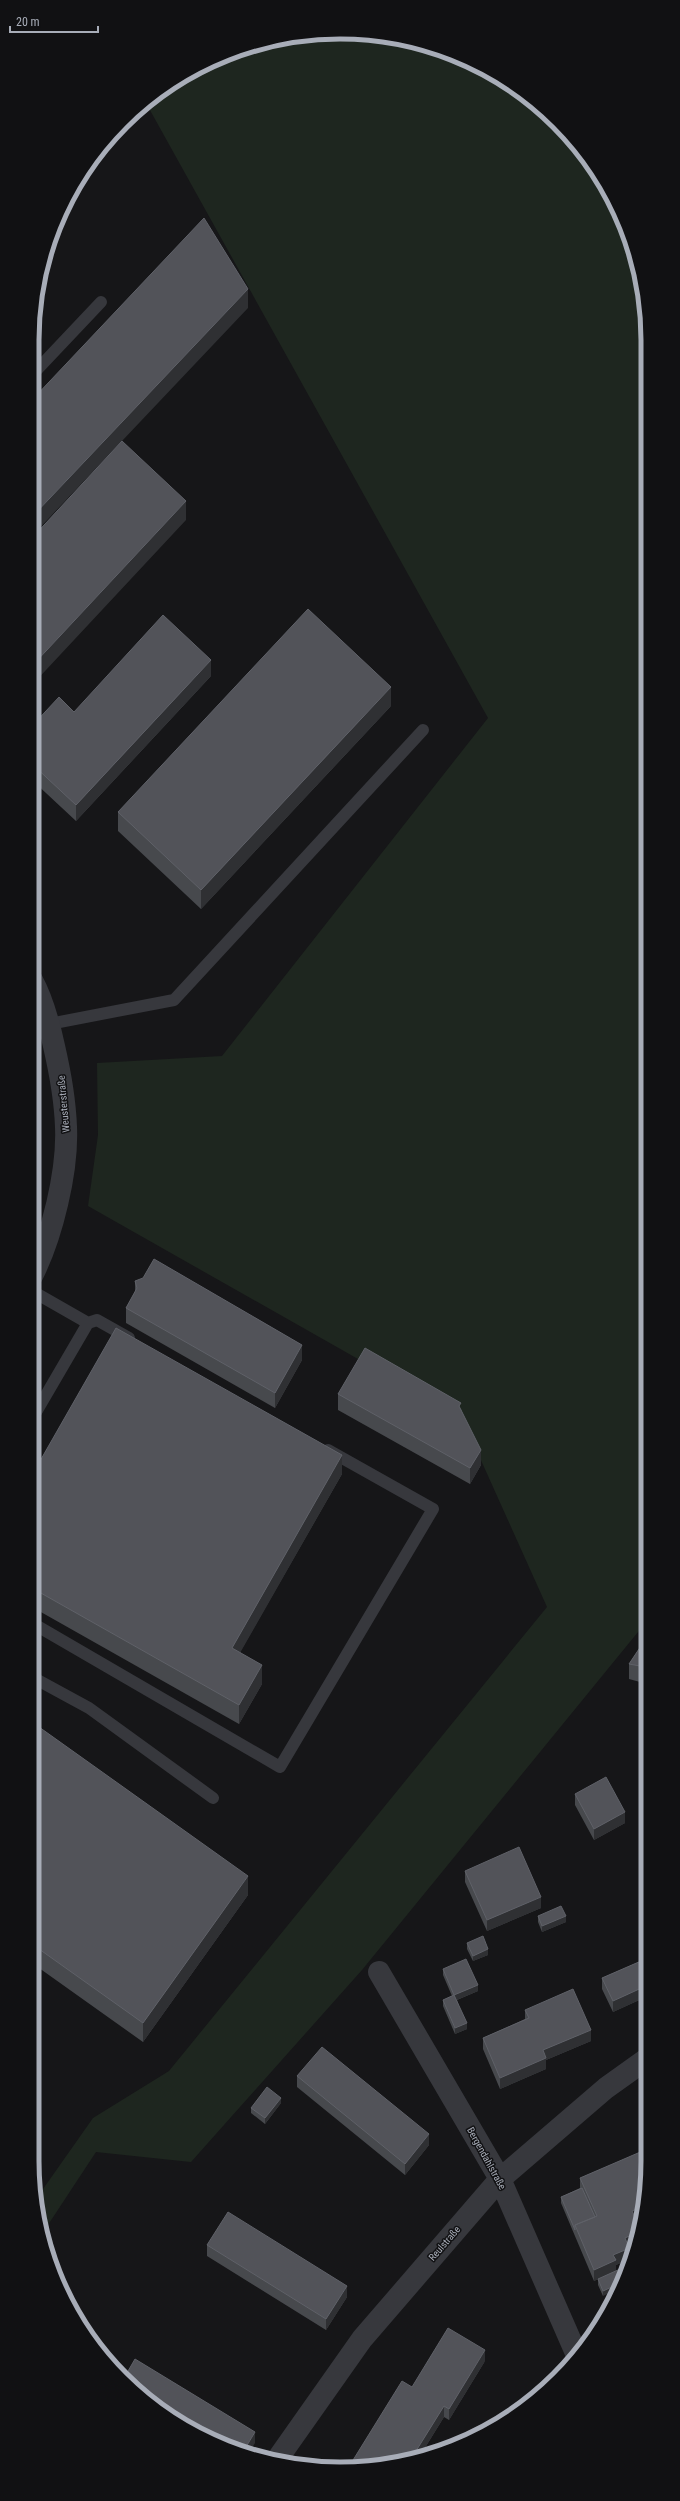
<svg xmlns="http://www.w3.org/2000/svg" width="680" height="2501" viewBox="0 0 680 2501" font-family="'Roboto Condensed',sans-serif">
	<rect width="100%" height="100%" fill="#161618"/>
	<path fill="#1e261f" d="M340,32L400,38L494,73L571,137L616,204L645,300L647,1621L362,1970L191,2162L96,2152L42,2234L36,2199L93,2118L169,2071L547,1607L462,1418L88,1206L98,1135L97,1063L222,1056L488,718L146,103C184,71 230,49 279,38C298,34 320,34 340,32Z"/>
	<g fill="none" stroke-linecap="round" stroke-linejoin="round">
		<path stroke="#37383d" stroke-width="12" d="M32,375L101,302
			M49,1024L174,1000L423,730
			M32,1291L88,1323L32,1419
			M88,1323L97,1320L129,1338
			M32,1623L280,1767L433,1509L328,1450
			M32,1677L89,1708L213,1798"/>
		<path stroke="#37383d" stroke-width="22" d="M32,980C43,1000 49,1023 54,1046C60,1072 65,1099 66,1127C68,1171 52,1237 32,1276
			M379,1972L500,2179L576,2353
			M276,2461L362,2339L500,2179L606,2088L648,2058"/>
	</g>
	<path fill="#47494d" d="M211,676L76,821L32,780V726L74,712Z
		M391,706L201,909L118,831V812Z
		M135,1281L302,1360L275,1408L126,1323V1308L135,1292Z
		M338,1394L461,1409L481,1465L470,1484L338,1410Z
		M342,1474L240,1652L262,1684L239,1724L32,1607V1475Z
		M647,1637V1717L646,1716L640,1682L629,1679V1664Z
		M32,1722L248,1895L143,2042L32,1963Z
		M575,1794L625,1823L594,1840L575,1805Z
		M465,1871L541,1908L487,1931L465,1882Z
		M538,1916L566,1922L542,1932L538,1922Z
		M467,1943L488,1955L473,1961L467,1949Z
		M648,1958V1996L613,2012L602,1989V1978Z
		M443,1969L478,1991L457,2000L467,2029L455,2034L443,2006V2000L452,1996L443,1975Z
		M525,2010L591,2041L546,2060V2069L500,2089L483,2049V2038L525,2019Z
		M297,2076L429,2145L405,2175L297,2087Z
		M281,2103L265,2124L251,2113V2108Z
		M648,2140L636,2220L640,2229L635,2245L627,2248V2254L625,2261L616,2265L603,2296L598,2285V2279L594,2281L561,2203V2197L580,2188V2178L642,2152V2143Z
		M207,2245L347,2297L326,2330L207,2256Z
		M485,2361L449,2420L444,2417L418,2459L350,2465Z"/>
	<path fill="#2f3033" d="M248,289V308L32,536V517Z
		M186,501V520L32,685V666Z
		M211,660V676L76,821V805Z
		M391,687V706L201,909V890Z
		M302,1345V1360L275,1408V1393Z
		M481,1450V1465L470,1484V1468Z
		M342,1455V1474L232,1667V1648Z
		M262,1665V1684L239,1724V1705Z
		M625,1812V1823L594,1840V1829Z
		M248,1876V1895L143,2042V2023Z
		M541,1897V1908L487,1931V1920Z
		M566,1916V1922L542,1932V1926Z
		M488,1949V1955L473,1961V1956Z
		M478,1985V1991L454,2001V1995Z
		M648,1985V1996L613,2012V2001Z
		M467,2023V2029L455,2034V2028Z
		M591,2030V2041L546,2060V2069L500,2089V2078L543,2050Z
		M281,2098V2103L265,2124V2118Z
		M429,2134V2145L405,2175V2164Z
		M644,2206L642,2217L632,2222V2211Z
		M640,2228L635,2245L627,2248V2254L625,2261L616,2265V2271L594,2281V2270L613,2255L625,2238Z
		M623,2282L619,2289L603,2296V2291Z
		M347,2286V2297L326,2330V2319Z
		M485,2350V2361L449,2420V2409Z
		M444,2406V2417L418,2459H411Z
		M255,2432V2443L248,2454L243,2452Z"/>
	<path fill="#525359" stroke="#5f6168" d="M204,218L248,289L32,517V400Z
		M122,441L186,501L32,666V538Z
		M308,609L391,687L201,890L118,812Z
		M163,615L211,660L76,805L32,764V726L59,697L74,712Z
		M154,1259L302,1345L275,1393L126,1308L137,1288L135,1281L143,1278Z
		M116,1328L342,1455L232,1648L262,1665L239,1705L32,1588V1475Z
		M365,1348L461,1403L459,1406L481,1450L470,1468L338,1394Z
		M647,1637V1701L646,1700L640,1666L629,1664Z
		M32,1722L248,1876L143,2023L32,1944Z
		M606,1777L625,1812L594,1829L575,1794Z
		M519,1847L541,1897L487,1920L465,1871Z
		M561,1906L566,1916L542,1926L538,1916Z
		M483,1936L488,1949L473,1956L467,1943Z
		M648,1958V1985L613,2001L602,1978Z
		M466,1959L478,1985L454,1995L443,1969Z
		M573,1989L591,2030L543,2050L546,2058L500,2078L483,2038L529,2018L525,2010Z
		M454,1995L467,2023L455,2028L443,2000Z
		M322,2047L429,2134L405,2164L297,2076Z
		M267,2087L281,2098L265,2118L251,2108Z
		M648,2140V2161L644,2206L632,2211L640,2228L638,2232L625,2238L627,2243L625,2250L613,2255L616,2260L594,2270L575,2225L597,2216L580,2178L645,2150L642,2143Z
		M582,2188L595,2217L575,2225V2230L561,2197Z
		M228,2212L347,2286L326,2319L207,2245Z
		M629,2265L625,2279L623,2282L603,2291L598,2279Z
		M448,2328L485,2350L449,2409L444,2406L411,2459L350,2465L402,2381L412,2387Z
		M135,2359L255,2432L243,2452L204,2437L153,2405L124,2378Z"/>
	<g text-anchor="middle" stroke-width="3" stroke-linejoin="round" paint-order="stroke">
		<g font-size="10" fill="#a8adb8" stroke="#111113">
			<text transform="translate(63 1104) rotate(-95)" y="4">Weusterstraße</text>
			<text transform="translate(487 2158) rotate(61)" y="4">Bergendahlstraße</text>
			<text transform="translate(444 2243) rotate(-49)" y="4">Reulstraße</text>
		</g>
	</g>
	<path d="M0 0H680V2501H0ZM340 39H340A301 301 0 0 1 641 340V2161A301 301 0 0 1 340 2462H340A301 301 0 0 1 39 2161V340A301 301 0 0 1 340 39Z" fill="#111113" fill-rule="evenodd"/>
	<path fill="none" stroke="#a8adb8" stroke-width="5" d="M340 39H340A301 301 0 0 1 641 340V2161A301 301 0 0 1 340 2462H340A301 301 0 0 1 39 2161V340A301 301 0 0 1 340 39Z"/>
	<path d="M10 26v6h88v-6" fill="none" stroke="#a8adb8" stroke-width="2"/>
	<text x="16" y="26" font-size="12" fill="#a8adb8" stroke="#111113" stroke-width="3" paint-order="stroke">20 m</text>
</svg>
